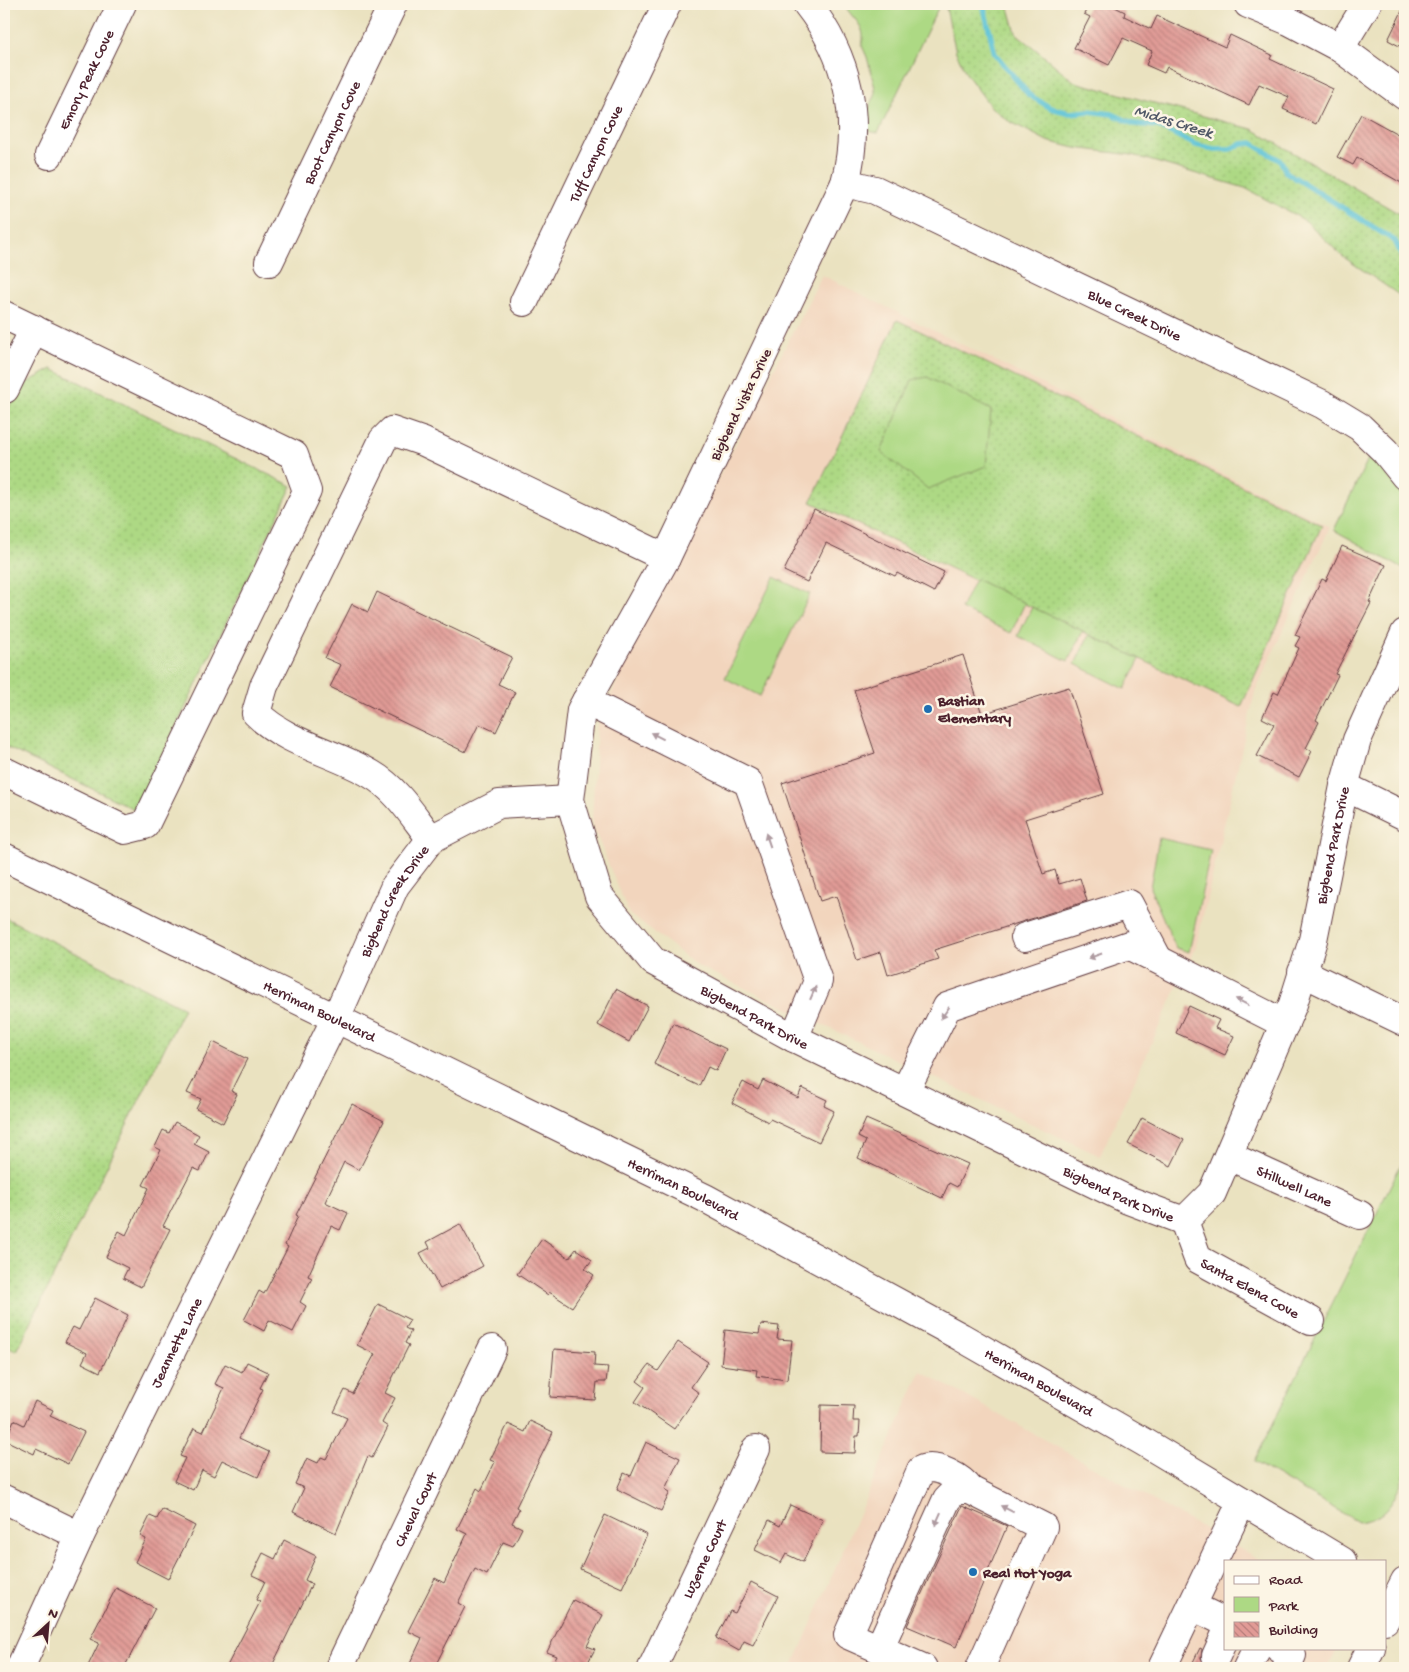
<svg xmlns="http://www.w3.org/2000/svg" width="1409" height="1672" viewBox="0 0 1409 1672" font-family="'Gochi Hand',sans-serif">
	<defs>
		<pattern id="grass-dots" width="8" height="8" patternUnits="userSpaceOnUse" patternTransform="scale(1.25)"><rect width="8" height="8" fill="#add984"/><path d="M2 2h.1M6 6h.1" fill="none" stroke="#96ba72" stroke-width="1.8" stroke-linecap="round"/></pattern>
		<pattern id="building-back-hatch" width="6" height="6" patternUnits="userSpaceOnUse" patternTransform="scale(1.25)"><rect width="6" height="6" fill="#e19b96"/><path d="M-1 5l2 2M0 0l6 6M5-1l2 2" fill="none" stroke="#b87e7b"/></pattern>
	</defs>
	<rect width="100%" height="100%" fill="#fcf5e5"/>
	<filter id="ink" filterUnits="userSpaceOnUse"><feTurbulence type="fractalNoise" baseFrequency=".02" numOctaves="2"/><feDisplacementMap in="SourceGraphic" scale="10" xChannelSelector="R" yChannelSelector="G"/><feConvolveMatrix kernelMatrix="1 2 1 2 8 2 1 2 1" color-interpolation-filters="sRGB"/></filter>
	<filter id="wash" filterUnits="userSpaceOnUse"><feTurbulence type="fractalNoise" baseFrequency=".0096" numOctaves="4" result="noise"/><feDisplacementMap in="SourceGraphic" scale="20" xChannelSelector="R" yChannelSelector="G"/><feGaussianBlur stdDeviation="1.12" result="paint"/><feColorMatrix in="noise" values="0 0 0 0 0 0 0 0 0 0 0 0 0 0 0 0 0 1.4 0 .05"/><feComposite in="paint" operator="in"/></filter>
	<g filter="url(#wash)">
		<rect width="100%" height="100%" fill="#eae2c0"/>
		<path fill="#f2d5bd" d="M822,275L1330,527L1255,692L1196,946L1100,1156L700,967L629,914L592,824L597,726L635,641Z
			M921,1371L1262,1561H1225V1648H1338L1328,1668H792Z"/>
		<path fill="url(#grass-dots)" stroke="#7c7c58" d="M945,4H1008L1016,33L1075,82L1252,129L1405,217V299L1342,256L1306,221L1245,188L1132,155L1075,148L1047,141L1007,120L991,107L967,75L956,52Z
			M897,320L1322,525L1241,707L811,502Z
			M52,369L292,486L136,810L4,746V418L19,387Z
			M4,917L184,1008L17,1351L4,1344Z"/>
		<path fill="#add984" stroke="#7c7c58" d="M844,4H940L878,133L868,131L867,111L875,96V88L867,57L862,46C867,24 853,21 844,4Z
			M927,377L991,410L986,466L928,489L881,452L912,380Z
			M1370,455L1405,496V570L1334,530Z
			M774,577L810,594L760,696L725,678Z
			M975,579L1025,603L1011,633L961,609Z
			M1032,607L1083,631L1068,661L1018,636Z
			M1089,635L1140,659L1125,689L1075,664Z
			M1159,838L1211,850L1189,952L1176,948L1150,888Z
			M1405,1156V1474C1393,1500 1390,1518 1358,1522L1254,1462Z"/>
		<g fill="none" stroke-linecap="round" stroke-linejoin="round">
			<path stroke="#5ac2d7" stroke-width="5.5" d="M983,4L995,54L1029,95L1051,108L1070,113L1089,111L1112,114L1134,124L1158,126L1196,145L1214,149H1230L1242,144L1252,143L1281,161L1286,172L1395,241L1405,262"/>
		</g>
		<g id="blocks">
			<path fill="url(#building-back-hatch)" d="M1090,4H1109L1125,12L1124,16L1151,29L1157,16L1225,47L1230,35L1272,55L1270,59L1333,89L1316,124L1283,109L1289,97L1259,84L1249,105L1167,67L1164,73L1146,65L1152,51L1123,38L1109,65L1074,48L1090,17L1084,14Z
				M1405,5V49L1388,40Z
				M1361,114L1405,138V185L1357,158L1353,165L1337,157Z
				M814,509L944,572L934,592L897,573L895,576L826,543L807,582L784,571Z
				M1342,546L1386,565L1369,602L1371,603L1335,674L1338,675L1316,720L1319,722L1306,748L1312,751L1299,777L1257,756L1274,724L1262,718L1274,692L1278,694L1299,648L1295,646L1300,637L1295,635L1322,579L1326,581Z
				M377,592L512,657L498,684L515,692L496,732L479,724L465,752L330,687L341,665L325,658L352,604L368,612Z
				M963,655L982,714L1069,687L1104,794L1025,819L1043,874L1055,870L1059,884L1080,878L1087,901L934,950L938,959L888,975L881,952L857,960L836,896L820,901L782,783L875,753L854,690Z
				M616,989L648,1006L629,1042L598,1025Z
				M1189,1006L1219,1020L1215,1028L1234,1036L1225,1055L1176,1033Z
				M673,1023L726,1049L716,1071L708,1067L699,1086L654,1064Z
				M213,1042L247,1059L231,1091L237,1094L223,1123L196,1109L201,1099L187,1093Z
				M763,1080L798,1098L802,1088L827,1100L824,1106L834,1111L819,1142L770,1119L768,1122L732,1103L743,1082L758,1090Z
				M352,1104L384,1121L359,1170L344,1162L325,1202L348,1213L340,1230L331,1226L308,1276L312,1278L300,1302L306,1306L293,1332L269,1320L264,1331L244,1320L259,1291L264,1294L288,1247L285,1245L298,1216L296,1215Z
				M1142,1118L1184,1140L1171,1166L1128,1144Z
				M866,1119L968,1164L957,1187L949,1183L942,1198L858,1158L866,1141L858,1137Z
				M175,1122L199,1135L194,1144L209,1152L200,1171L193,1168L163,1226L170,1229L141,1287L123,1278L128,1268L106,1257L119,1231L126,1235L149,1188L143,1185L161,1150L155,1147L163,1130L169,1133Z
				M460,1224L483,1266L440,1289L420,1253L430,1248L427,1242Z
				M542,1239L569,1258L576,1249L592,1260L585,1269L594,1275L572,1307L549,1292L548,1295L517,1274Z
				M95,1298L128,1315L100,1372L82,1363L87,1353L65,1342L73,1327L79,1330Z
				M378,1304L410,1320L405,1328L411,1331L405,1343L409,1345L385,1393L395,1398L382,1423L388,1427L372,1458L368,1456L336,1533L293,1512L304,1488L295,1484L307,1458L318,1463L321,1457L326,1459L347,1418L334,1412L345,1390L353,1394L375,1354L357,1345Z
				M761,1324L779,1326L777,1339L792,1340L787,1380L756,1376L757,1370L721,1365L725,1330L759,1334Z
				M678,1342L708,1362L691,1387L699,1393L674,1429L635,1402L645,1387L637,1381L649,1365L658,1371Z
				M554,1349L595,1352L594,1366L608,1367L606,1382H597L595,1400L550,1397Z
				M247,1362L268,1372L260,1388L263,1389L239,1438L269,1452L258,1477L222,1460L214,1476L202,1470L193,1490L174,1481L185,1458L180,1456L194,1428L203,1432L224,1388L215,1384L225,1364L242,1372Z
				M35,1401L53,1410L50,1416L84,1432L68,1464L36,1449L34,1454L5,1440L14,1420L24,1425Z
				M821,1405L854,1406L853,1421H860L859,1436H856L855,1453L820,1452Z
				M530,1421L553,1432L516,1507L519,1509L512,1523L522,1528L513,1546L503,1542L487,1575L475,1569L458,1603L465,1607L434,1668H408L422,1638L408,1631L435,1578L444,1583L467,1534L457,1529L477,1488L481,1491L495,1462L490,1460L508,1424L525,1432Z
				M646,1442L680,1458L665,1489L670,1492L661,1511L617,1489L624,1473L631,1476Z
				M790,1505L823,1520L803,1562L786,1554L781,1563L755,1550L769,1520L780,1526Z
				M962,1506L1007,1526L956,1647L907,1626Z
				M162,1509L195,1526L168,1579L135,1562L146,1539L140,1536L150,1516L157,1519Z
				M605,1515L647,1535L622,1588L580,1569Z
				M284,1540L316,1556L305,1580L312,1584L271,1668H226L260,1602L256,1600L265,1581L252,1575L263,1553L275,1559Z
				M751,1582L778,1596L753,1645L744,1641L739,1651L716,1638L730,1611L735,1613Z
				M116,1588L155,1608L124,1668H87L99,1643L90,1639Z
				M573,1600L603,1615L587,1646L595,1649L585,1668H551L557,1656L547,1652Z
				M1200,1648L1202,1649L1201,1658L1207,1668H1190Z"/>
		</g>
	</g>
	<g filter="url(#ink)">
		<use href="#blocks" fill-opacity="0" stroke="#623c41" stroke-width="1"/>
		<g fill="none" stroke-linecap="round" stroke-linejoin="round">
			<defs>
				<g id="minor">
					<path id="s1" d="M807,4C848,56 862,118 845,183L666,558L581,710L570,800L599,896L653,961L794,1038L1128,1200L1184,1221"/>
					<path d="M1248,4L1289,21L1340,48L1405,96"/>
					<path d="M1340,48L1367,4"/>
					<path id="s2" d="M49,155L122,4"/>
					<path id="s3" d="M845,183L875,190L1322,404L1360,427L1385,451L1405,476"/>
					<path id="s4" d="M269,262L393,4"/>
					<path id="s5" d="M524,302L667,4"/>
					<path d="M4,315L294,455L307,491L145,825L125,830L4,771"/>
					<path d="M5,389L34,329"/>
					<path d="M586,701L748,782L818,981L794,1038"/>
					<path d="M1344,786L1405,816"/>
					<path d="M431,839C413,816 397,789 371,774C334,752 287,744 256,713L264,686L383,440L392,431L424,442L666,558"/>
					<path d="M1025,937L1129,904L1158,959"/>
					<path d="M1302,972L1405,1022"/>
					<path d="M905,1091L947,1007L1129,945L1285,1024"/>
					<path id="s6" d="M1229,1156L1360,1215"/>
					<path id="s7" d="M1184,1221L1212,1193L1293,1004L1313,940L1344,786L1357,740L1405,633"/>
					<path id="s8" d="M1184,1221L1198,1259L1311,1321"/>
					<path d="M4,1499L80,1536"/>
					<path d="M1192,1606L1225,1622"/>
					<path d="M1279,1648L1292,1655L1286,1668"/>
					<path d="M879,1649L947,1499L956,1490H970L1043,1527L980,1668"/>
					<path d="M1216,1656L1225,1636"/>
					<path id="s9" d="M20,1668L80,1536L336,1018L395,886L431,839L499,804L570,800"/>
					<path id="s10" d="M339,1668L492,1349"/>
					<path id="s11" d="M652,1668L756,1449"/>
					<path d="M923,1668L848,1635L921,1470C936,1463 962,1478 970,1490"/>
					<path d="M1162,1668L1242,1501"/>
					<path d="M1247,1668L1257,1648"/>
				</g>
				<g id="major">
					<path id="s12" d="M4,857L705,1198L961,1337L1144,1442L1342,1561"/>
					<path d="M1385,1620L1405,1581"/>
					<path d="M1361,1668L1371,1648"/>
				</g>
			</defs>
			<use href="#minor" stroke="#623c41" stroke-width="30"/>
			<use href="#major" stroke="#623c41" stroke-width="30"/>
			<use href="#minor" stroke="#fff" stroke-width="28"/>
			<use href="#major" stroke="#fff" stroke-width="28"/>
		</g>
		<defs><path id="oneway-solid" d="M-6-.8H1V-3.2L6.5 0L1 3.2V.8H-6Z" transform="scale(1.25)"/></defs>
		<g fill="#ae9aa0">
			<use href="#oneway-solid" transform="translate(657 736) rotate(-153)"/>
			<use href="#oneway-solid" transform="translate(768 840) rotate(-109)"/>
			<use href="#oneway-solid" transform="translate(1095 956) rotate(161)"/>
			<use href="#oneway-solid" transform="translate(813 993) rotate(-67)"/>
			<use href="#oneway-solid" transform="translate(1242 1002) rotate(-153)"/>
			<use href="#oneway-solid" transform="translate(945 1013) rotate(125)"/>
			<use href="#oneway-solid" transform="translate(1007 1509) rotate(-153)"/>
			<use href="#oneway-solid" transform="translate(938 1519) rotate(114)"/>
		</g>
	</g>
	<g fill="#1f6fb2" stroke="#fcf5e5" stroke-width="2">
		<circle cx="928" cy="709" r="5"/>
		<circle cx="973" cy="1572" r="5"/>
	</g>
	<g text-anchor="middle" stroke-width="5" stroke-linejoin="round" paint-order="stroke">
		<g font-size="15" fill="#4a1f2b" stroke="#fcf5e5">
			<text dy="5" stroke="none"><textPath href="#s2" startOffset="84">Emory Peak Cove</textPath></text>
			<text dy="5" stroke="none"><textPath href="#s4" startOffset="144">Boot Canyon Cove</textPath></text>
			<text dy="5" stroke="none"><textPath href="#s5" startOffset="165">Tuff Canyon Cove</textPath></text>
			<text dy="5" stroke="none"><textPath href="#s3" startOffset="319">Blue Creek Drive</textPath></text>
			<text transform="translate(740 404) rotate(-64)" y="5">Bigbend Vista Drive</text>
			<text dy="5" stroke="none"><textPath href="#s7" startOffset="409">Bigbend Park Drive</textPath></text>
			<text dy="5" stroke="none"><textPath href="#s9" startOffset="854">Bigbend Creek Drive</textPath></text>
			<text dy="5" stroke="none"><textPath href="#s12" startOffset="351">Herriman Boulevard</textPath></text>
			<text dy="5" stroke="none"><textPath href="#s1" startOffset="1171">Bigbend Park Drive</textPath></text>
			<text dy="5" stroke="none"><textPath href="#s6" startOffset="72">Stillwell Lane</textPath></text>
			<text dy="5" stroke="none"><textPath href="#s12" startOffset="756">Herriman Boulevard</textPath></text>
			<text dy="5" stroke="none"><textPath href="#s1" startOffset="1576">Bigbend Park Drive</textPath></text>
			<text dy="5" stroke="none"><textPath href="#s8" startOffset="100">Santa Elena Cove</textPath></text>
			<text dy="5" stroke="none"><textPath href="#s9" startOffset="361">Jeannette Lane</textPath></text>
			<text dy="5" stroke="none"><textPath href="#s12" startOffset="1161">Herriman Boulevard</textPath></text>
			<text dy="5" stroke="none"><textPath href="#s10" startOffset="176">Cheval Court</textPath></text>
			<text dy="5" stroke="none"><textPath href="#s11" startOffset="121">Luzerne Court</textPath></text>
		</g>
		<g font-size="15" font-weight="bold" fill="#4a1f2b" stroke="#fcf5e5" text-anchor="start">
			<text x="938" y="705">Bastian<tspan x="938" dy="17">Elementary</tspan></text>
			<text x="983" y="1577">Real Hot Yoga</text>
		</g>
		<g font-size="16" font-style="italic" fill="#505867" stroke="#fcf5e5">
			<text transform="translate(1174 120) rotate(17)" y="6">Midas Creek</text>
		</g>
	</g>
	<rect width="1409" height="1672" fill="none" stroke="#fcf5e5" stroke-width="20"/>
	<rect x="1224" y="1560" width="162" height="90" fill="#fcf5e5" stroke="#b59f9b"/>
	<rect x="1234" y="1576" width="25" height="8" fill="#ffffff" stroke="#b59f9b"/>
	<text x="1269" y="1584" font-size="15" fill="#4a1f2b">Road</text>
	<rect x="1234" y="1597" width="25" height="15" fill="#add984" stroke="#b59f9b"/>
	<text x="1269" y="1610" font-size="15" fill="#4a1f2b">Park</text>
	<rect x="1234" y="1622" width="25" height="15" fill="url(#building-back-hatch)" stroke="#b59f9b"/>
	<text x="1269" y="1634" font-size="15" fill="#4a1f2b">Building</text>
	<g transform="translate(48 1624) rotate(26)" stroke="#fcf5e5" stroke-width="4" paint-order="stroke">
	<path d="M0-4L9 19L0 12L-9 19Z" fill="#4a1f2b"/>
	<text y="-8" font-size="14" font-weight="bold" text-anchor="middle" fill="#4a1f2b">N</text>
	</g>
</svg>
